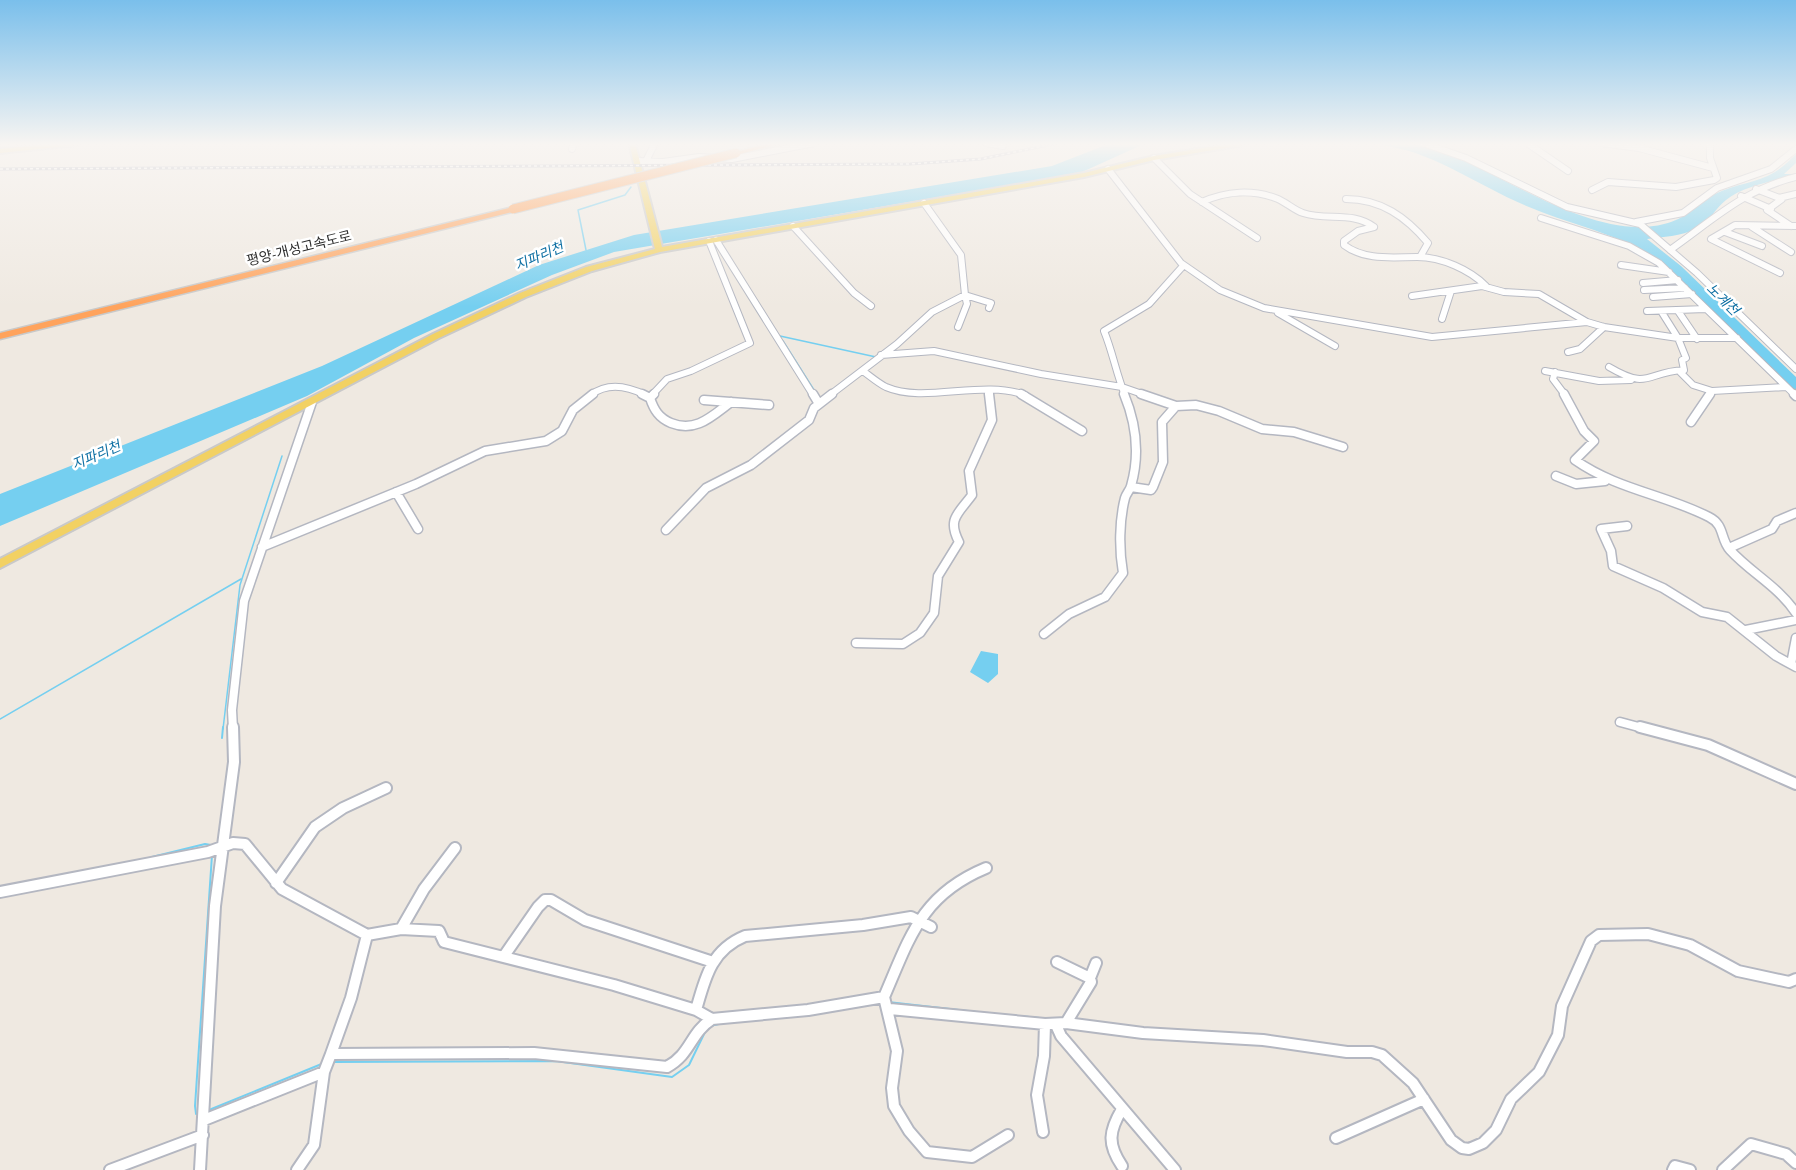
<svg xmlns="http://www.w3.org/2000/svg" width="1796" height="1170" viewBox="0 0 1796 1170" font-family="'Source Sans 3','Noto Sans KR',sans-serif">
	<rect width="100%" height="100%" fill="#efe9e1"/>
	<path fill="#75cff0" d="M1111,143H1146L1080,173L614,252L552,275L414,338L307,396L0,526V494L322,366L539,265L634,235L1052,166Z
		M1374,143C1399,143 1422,143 1446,153C1508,177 1596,242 1664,224C1686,219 1697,205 1715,194C1734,184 1757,183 1775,172C1783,167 1790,160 1796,154V163L1784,174H1796V176C1775,180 1743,186 1726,200C1715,209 1709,222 1696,229C1681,236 1663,237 1647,239L1681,266L1796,377V391L1664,264C1624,235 1578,227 1534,209C1480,188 1433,150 1374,143Z
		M981,651L998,654V674L988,683L970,672Z"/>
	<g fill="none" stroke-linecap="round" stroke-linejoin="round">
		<path stroke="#75cff0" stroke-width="1.5" d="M586,250L578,210L625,195L631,187
			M780,336L876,357
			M783,341L814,390
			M0,719L241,579
			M223,729L240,585L282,456"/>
		<path stroke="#75cff0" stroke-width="2" d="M222,738L223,727
			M152,857L205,844L211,845
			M888,1002L1003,1015
			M850,1008L881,1003
			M1007,1015L1050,1019
			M710,1026L723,1023
			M334,1062L556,1061L672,1077L689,1065L705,1032
			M209,1110L324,1063
			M199,1114H196L195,1106L212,855"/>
		<path fill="#75cff0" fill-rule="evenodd" d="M1378,143H1389L1417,150L1414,152L1379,144Z"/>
		<defs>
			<path id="minor-far2" d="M986,143L1003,146
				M1423,143L1466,158L1567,207L1640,224L1697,273L1796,369
				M1527,143L1568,171
				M1601,143L1639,148L1713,168
				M572,149L574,143
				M1154,158L1190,194L1257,238
				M637,161L663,162L699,157L732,159L814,143
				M646,161L655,143
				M1108,169L1181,263L1220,290L1264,308L1432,337L1587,322
				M1756,189L1782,199L1767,210L1791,226
				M1592,190L1608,182L1676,187L1714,180L1717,178L1710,158V143
				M1741,196L1771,209
				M1779,198L1796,194
				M1346,199C1381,199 1406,217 1428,243L1420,257
				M1202,202C1226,191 1253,189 1278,199C1287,203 1294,210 1303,213C1327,221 1353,211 1374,227
				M1541,218L1629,246L1659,263L1795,395
				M1636,222L1683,213L1717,188L1771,169L1796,149
				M793,226L854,293L871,306
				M1374,227L1358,231L1344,241V245C1365,261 1393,257 1417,257C1442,257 1470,270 1486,286
				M1752,227L1791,252
				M1725,232L1762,246
				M716,240L813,395
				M1670,250C1713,220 1743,190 1796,177
				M1621,265L1669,272
				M1780,273L1711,239L1735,225L1796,226
				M1643,283L1678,280
				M1644,290L1685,288
				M1412,296L1482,286L1504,292L1539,294L1587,322L1604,327L1678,338H1737
				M1653,297L1692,294
				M1647,311L1706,309
				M1678,311L1697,339
				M1278,313L1335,346
				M1442,319L1451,291
				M958,327L967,304L965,295L991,303L989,308
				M1568,352L1580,349L1604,327
				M881,355L934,351L1041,374L1122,387L1145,395
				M1609,367C1650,391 1645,372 1684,370L1682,360L1686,358L1678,338L1661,311
				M863,371C870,376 878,383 886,387C925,404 982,379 1025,395
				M1545,371L1599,381L1631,380
				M1555,372L1553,379L1565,395
				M1680,372L1693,385L1712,391
				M989,390L990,395
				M591,395C608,382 627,386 645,395
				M652,395L667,379L691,371L750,343L709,241
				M830,395L897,344L932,312L965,295L961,255L924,203
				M1125,395C1116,373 1113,353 1104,331L1149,304L1183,266
				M1709,395L1712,391L1786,387"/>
			<path id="minor-far1" d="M642,394L650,398C654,410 659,418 671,423C696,433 712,416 731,402
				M813,394L819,404
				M1021,394L1082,431
				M1141,394L1176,406
				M1564,394L1584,431L1594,441L1575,460C1618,490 1664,494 1709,517C1725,525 1720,539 1730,550C1751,573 1778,586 1796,613
				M1794,394L1796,396
				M650,398L654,394
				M704,400L769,405
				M1691,422L1710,394
				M1556,476L1576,484L1605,481
				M1131,487L1151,490L1153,487L1163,462L1162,422L1176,406L1196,405L1219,411L1262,429L1294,432L1343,447
				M396,492L418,529
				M1627,526L1601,529L1611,551L1613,566L1663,588L1702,612L1727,617L1776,656L1796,667
				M666,530L706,488L751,465L809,420L814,408L832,394
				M262,547L416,484L485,451L546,441L562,431L573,410L593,394
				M1729,548L1772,529L1777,521L1796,513
				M1746,630L1796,620
				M1044,634L1069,614L1105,597L1123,573C1119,550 1119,521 1125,498C1126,494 1130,490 1131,486C1140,455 1136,423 1124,394
				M856,643L903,644L920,633L934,613L938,576L959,542C947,519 958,514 972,495L969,471L992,420L989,394
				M1791,664L1796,638
				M1620,722L1646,729
				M233,729L232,710L244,601L312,402"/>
			<path id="minor" d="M1640,727L1708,745L1796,784
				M276,883L315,827L343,808L386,788
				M0,892L208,852L233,843L245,844L282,889L367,935L401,929L439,931L444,942L614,985L696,1010L712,1019L808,1010L884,997
				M401,929L424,889L455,848
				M504,956L538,907L545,900H551L585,920L710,961
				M1057,962L1090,978L1091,982L1066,1023
				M1090,978L1096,963
				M884,997L897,1051L892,1088L894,1106L909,1131L927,1152L972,1157L1008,1135
				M884,997C910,937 921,895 986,868
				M890,1009L1045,1024
				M696,1010C705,978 711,950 745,936L863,925L911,917L931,927
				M1056,1025L1061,1036L1175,1170
				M331,1054L351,998L367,935
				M1122,1109C1109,1131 1107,1144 1122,1166
				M204,1120L324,1072L331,1054L534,1053L667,1067C691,1054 690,1033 712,1019
				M1043,1132L1037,1095L1044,1056L1045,1024L1066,1023L1143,1033L1263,1040L1347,1052H1372L1382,1055L1413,1083L1451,1140L1462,1148L1469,1149L1483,1143L1496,1130L1511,1099L1539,1072L1558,1035L1562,1006L1591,941L1599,935L1648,934L1690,945L1738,971L1789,982L1796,979
				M1336,1138L1424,1099
				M110,1170L203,1135
				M200,1170L215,906L234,762L233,727
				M297,1170L314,1145L324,1072
				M1673,1170L1675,1166L1690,1170
				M1723,1170L1751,1144L1786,1154L1796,1163"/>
			<path id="major" d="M59,143H79L76,145L0,153V149Z
				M629,143H635L662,247L1084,173L1154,156L1233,143H1246L1243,145L1154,160L1084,177L660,252L592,271L526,297L439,338L0,568V559L433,334L520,293L586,267L655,249Z"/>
			<path id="highway" d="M770,143H783L736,155L732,153Z
				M513,207H516V211L0,339V333Z"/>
		</defs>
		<use href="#minor-far2" stroke="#b4b7c1" stroke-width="8"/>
		<use href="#minor-far1" stroke="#b4b7c1" stroke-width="11"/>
		<use href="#minor" stroke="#b4b7c1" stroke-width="14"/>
		<use href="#major" stroke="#c9c9c9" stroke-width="4"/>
		<use href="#highway" stroke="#c9c9c9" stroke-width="3"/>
		<use href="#minor-far2" stroke="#fff" stroke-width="6"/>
		<use href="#minor-far1" stroke="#fff" stroke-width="8"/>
		<use href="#minor" stroke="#fff" stroke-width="10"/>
		<use href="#major" fill="#f2d163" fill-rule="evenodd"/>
		<use href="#highway" fill="#ffa35c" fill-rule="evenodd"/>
		<defs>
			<path id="rail" d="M0,169L910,164L981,159L1058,143"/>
		</defs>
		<use href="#rail" stroke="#a3a6b8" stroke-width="3"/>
		<use href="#rail" stroke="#fff" stroke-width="1.5" stroke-dasharray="3" stroke-linecap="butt"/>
		<defs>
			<path id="highway-bridge" d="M513,209L736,153"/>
		</defs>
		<use href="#highway-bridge" stroke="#c9c9c9" stroke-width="11" stroke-linecap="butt"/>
		<use href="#highway-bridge" stroke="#ffa35c" stroke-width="9"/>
	</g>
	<linearGradient id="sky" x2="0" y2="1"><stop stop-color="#7abfeb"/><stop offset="0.47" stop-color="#f8f5f2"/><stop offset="1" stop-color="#f8f5f2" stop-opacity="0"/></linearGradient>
	<rect width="1796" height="307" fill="url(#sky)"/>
	<g text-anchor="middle" stroke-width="5" stroke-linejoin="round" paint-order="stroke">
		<g font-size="14" fill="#2e2e2e" stroke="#fff">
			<text transform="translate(299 248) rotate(-14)" y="5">평양-개성고속도로</text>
		</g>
		<g font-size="14" font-style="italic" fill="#0d6fa3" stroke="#fff">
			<text transform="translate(539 256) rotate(-23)" y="5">지파리천</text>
			<text transform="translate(1723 299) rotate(44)" y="5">노계천</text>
			<text transform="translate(96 455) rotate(-23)" y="5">지파리천</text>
		</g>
	</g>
</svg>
